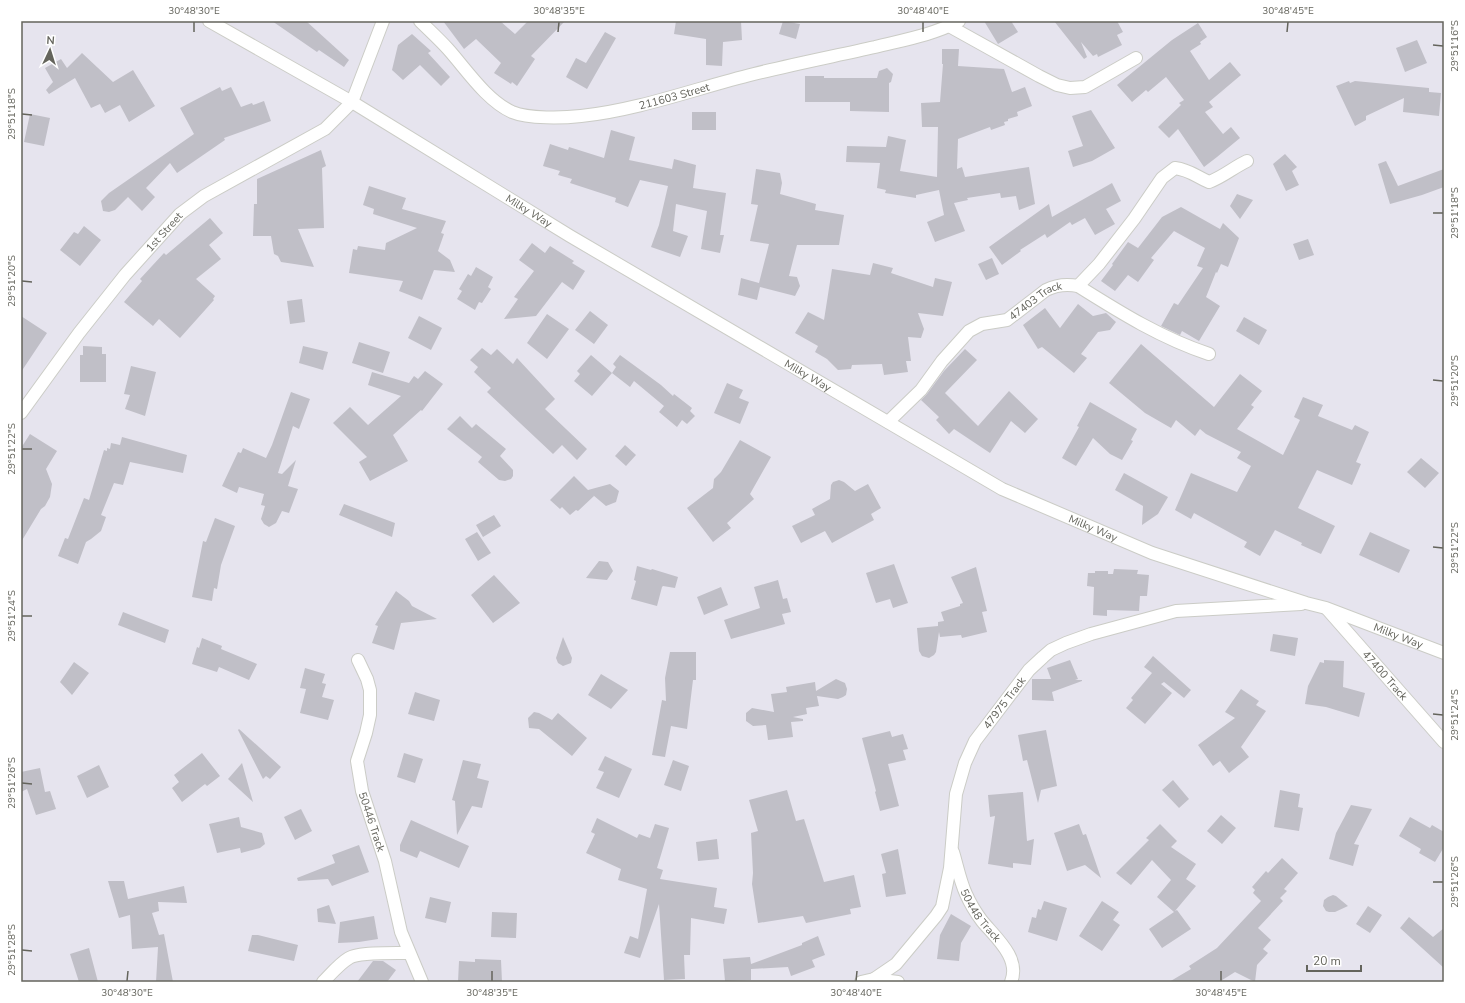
<svg xmlns="http://www.w3.org/2000/svg" width="1465" height="1003" viewBox="0 0 1465 1003" font-family="'Nunito Sans',sans-serif">
	<rect width="100%" height="100%" fill="#e6e4ee"/>
	<path fill="#c0bfc7" d="M272,21H306L349,60L344,67L319,50L317,52Z
		M443,21H500L515,34L528,21H565L531,56L535,59L517,86L512,82L511,84L494,73L501,63L476,39L464,49Z
		M676,21H741L742,40L723,42L722,66L706,65V39L674,34Z
		M783,21L800,24L796,39L779,34Z
		M984,21H1011L1018,32L998,44Z
		M1054,21H1117L1123,32L1117,35L1122,45L1098,57L1097,54L1093,56L1081,42L1087,57L1084,59Z
		M1198,23L1207,37L1200,42L1201,44L1190,51L1209,80L1230,62L1241,75L1209,102L1213,107L1205,112L1223,134L1231,127L1240,138L1217,157L1204,167L1178,129L1169,138L1158,127L1181,105L1179,103L1184,100L1166,77L1148,92L1146,90L1132,102L1117,85L1172,40Z
		M605,32L616,38L587,89L566,77L576,58L586,63Z
		M412,34L431,51L428,53L450,77L441,86L420,65L403,80L392,70L398,45Z
		M1417,40L1427,63L1405,72L1396,48Z
		M942,49H959L958,66L1004,69L1012,92L1025,87L1032,106L1017,112L1018,116L1008,119V121L1004,122L1005,125L991,130L990,127L958,139L957,169L962,167L965,177L1029,167L1035,204L1019,210L1016,196L1001,198L1000,193L967,198L968,200L954,203L965,231L935,242L927,222L944,215L939,190L916,195V198L885,193L886,190L877,188L880,163L846,162L847,146L886,147L888,136L906,140L900,171L937,177L938,127H922L921,103L940,102L943,64H942Z
		M82,53L113,82L133,70L155,106L129,122L120,105L105,113L100,104L91,108L75,78L49,94L46,90L53,82L45,68L61,59L67,68Z
		M887,68L893,74L891,82L889,83V112L850,111V102H805V76H824V78H877L879,71Z
		M1349,81L1350,83L1355,81L1429,88V92L1441,93L1439,116L1403,112L1404,98L1366,116V120L1355,126L1336,86Z
		M220,87L222,91L231,87L241,107L252,103L253,105L264,101L271,121L224,138L225,140L177,173L170,163L146,188L155,197L142,211L128,197L115,210L109,212L103,211L101,201L109,193L194,134L180,108Z
		M1091,110L1115,148L1092,161L1073,167L1068,151L1083,146L1072,116Z
		M692,112H716V130H692Z
		M30,114L50,118L44,146L24,142Z
		M611,130L635,137L629,160L672,169L674,159L696,165L693,188L726,193L720,235H724L720,253L701,249L707,211L676,204L673,231L688,236L680,257L651,247L659,225L668,186L640,180L628,207L615,202L616,198L570,183L572,179L558,175L560,171L543,166L550,144L568,150L569,147L604,158Z
		M321,150L326,166L322,168L324,228L298,229L314,267L281,262L278,256L274,254L271,236H253L254,204H257V179Z
		M1285,154L1297,167L1292,171L1299,185L1286,191L1273,164Z
		M1386,161L1398,186L1444,169V187L1422,195L1390,204L1378,164Z
		M756,169L780,173L782,183L780,194L816,204L815,210L844,215L839,245H797L789,276L797,277L800,286L795,296L760,287L757,300L738,295L741,278L759,283L769,244L750,241L758,205L751,204Z
		M1112,183L1121,201L1106,209L1115,224L1095,235L1085,218L1072,225L1070,222L1047,238L1045,234L1020,250L1021,251L1002,265L989,247L1049,204L1052,217Z
		M369,186L406,198L402,209L446,221L441,233L444,234L438,251L450,260L455,272L434,270L422,300L399,291L403,281L349,273L353,249L357,250L358,246L385,250L386,243L417,228L373,214L374,209L363,205Z
		M1237,194L1253,200L1240,219L1230,206Z
		M1181,207L1220,229L1223,223L1239,238L1228,267L1221,264L1217,273L1216,272L1206,297L1220,306L1199,341L1182,331L1180,335L1161,326L1174,303L1178,305L1203,268L1197,266L1205,248L1174,231L1151,258L1154,260L1138,282L1128,275L1115,291L1101,281L1113,265L1112,264L1128,242L1138,248L1162,217Z
		M210,218L223,233L209,245L221,259L196,279L215,296L213,299L214,300L180,338L159,319L153,326L124,302L142,281L140,279L164,253L166,255Z
		M84,226L101,240L80,266L60,250L74,232L78,234Z
		M1308,239L1314,255L1299,260L1293,244Z
		M532,243L545,253L550,246L574,261L572,263L585,271L573,290L562,282L536,316L504,319L518,299L514,297L534,271L519,260Z
		M992,258L999,274L986,280L978,264Z
		M873,263L893,268L891,273L933,287L935,278L952,282L943,316L918,313L924,329L921,338L908,337L911,361H906L908,372L884,375L882,364L852,365L851,369L838,370L827,359L815,352L818,346L795,333L808,312L824,320L832,269L870,275Z
		M476,267L493,277L488,287L491,289L482,303L479,302L475,310L457,299L462,291L459,289L468,274L471,276Z
		M302,299L305,322L290,324L287,301Z
		M1078,304L1093,316L1106,313L1116,322L1110,330L1098,332L1081,354L1087,358L1074,373L1042,347L1038,349L1023,325L1045,308L1060,328Z
		M590,311L608,325L594,344L575,330Z
		M547,314L569,329L547,359L527,343Z
		M21,316L47,333L21,372Z
		M419,316L442,328L431,350L408,338Z
		M1244,317L1267,330L1259,345L1236,331Z
		M359,342L390,352L383,373L352,363Z
		M1141,344L1214,407L1240,374L1262,391L1251,405L1254,407L1237,429L1283,455L1300,420L1294,417L1303,397L1323,405L1318,416L1352,430L1355,425L1369,432L1356,462L1361,464L1352,485L1317,470L1298,508L1335,526L1321,554L1301,545L1302,543L1275,530L1260,556L1244,547L1247,542L1194,513L1191,519L1175,510L1191,473L1237,492L1251,466L1237,458L1241,452L1206,434L1200,429L1195,436L1176,420L1171,428L1145,413L1109,383Z
		M83,346L102,347V354H106V382H80V355H83Z
		M303,346L328,352L323,370L299,363Z
		M482,348L491,355L497,349L513,364L517,358L555,399L545,409L587,449L577,460L562,445L553,454L487,392L491,388L474,372L478,367L470,360Z
		M965,349L977,360L945,393L978,426L1009,391L1038,419L1025,433L1011,421L990,453L954,429L949,434L936,420L939,417L921,400L927,394L944,371Z
		M591,355L612,373L592,396L574,381L580,374L577,371Z
		M620,355L661,385L673,396L674,394L692,408L690,411L695,416L687,424L682,420L677,427L659,412L664,406L634,381L630,387L612,373L616,367L613,364Z
		M131,366L156,372L145,416L125,409L130,395L124,394Z
		M425,371L443,384L422,411L421,410L393,435L408,461L370,481L359,462L367,457L333,423L350,407L368,425L401,396L368,385L372,372L409,383L414,376L418,379Z
		M727,383L743,390L739,398L749,402L740,424L714,413Z
		M291,392L310,399L299,429L293,426L278,473L282,474L296,460L288,486L298,489L289,513L282,511L276,523L269,527L264,524L261,519L265,506L261,505L264,494L239,487L237,493L222,486L238,452L241,453L243,448L266,458L272,445Z
		M1090,402L1137,429L1131,440L1133,441L1122,460L1110,454L1093,438L1076,466L1062,458L1079,427L1077,426Z
		M460,416L472,428L476,424L506,449L500,456L513,470V476L511,479L505,481L499,480L478,462L482,457L447,429Z
		M30,434L57,451L46,469L52,484L50,497L45,506L41,509L21,542V448Z
		M122,437L187,455L183,473L130,462L123,485L114,483L101,515L106,517L101,531L91,539L86,542L78,564L58,556L65,538L68,539L84,498L89,500L104,450L107,451V448L110,449L111,443L120,445Z
		M740,440L771,457L750,494L754,499L727,523L731,528L713,542L687,508L713,488L714,479L721,472Z
		M625,445L636,455L626,466L615,456Z
		M1421,458L1439,473L1425,488L1407,472Z
		M1124,473L1168,497L1158,514L1142,525L1143,506L1115,490Z
		M574,476L588,490L610,484L619,491L616,502L606,506L593,495L594,496L578,511L576,510L570,515L562,507L560,509L550,500Z
		M839,480L844,482L855,491L868,484L881,508L871,514L874,520L832,543L825,531L801,543L792,526L815,515L812,509L830,499L831,485L833,482Z
		M344,504L395,523L392,537L339,515Z
		M494,515L501,526L483,537L476,525Z
		M215,518L235,526L221,565L217,589L214,588L212,601L192,597L203,541L206,542Z
		M477,532L491,553L478,561L465,539Z
		M1370,532L1410,550L1399,573L1359,555Z
		M599,561L608,562L613,571L607,580L586,578Z
		M894,564L908,603L893,608L890,599L876,603L866,573Z
		M637,566L651,570L652,569L678,577L675,588L663,586L662,587L657,606L631,599L636,581L634,580Z
		M976,567L987,611L982,612L987,632L962,638L961,635L940,637L939,632L936,652L934,655L929,658L922,656L919,651L917,628L938,626V622L944,621L941,612L960,606V604L963,603L951,577Z
		M1114,569L1138,570L1137,574L1149,575L1147,596H1140L1139,611L1107,610V616L1093,615L1094,587L1087,586L1088,573H1095V571H1108V574H1113Z
		M494,575L520,603L493,623L471,595Z
		M778,580L783,599L787,598L791,612L782,614L785,624L731,639L724,620L760,608L754,587Z
		M721,587L728,605L704,615L697,597Z
		M396,591L409,601L412,606L437,619L401,623L394,650L372,643L378,626L375,625Z
		M123,612L169,630L165,643L118,625Z
		M1273,634L1298,638L1295,656L1270,651Z
		M563,637L572,658L571,663L563,666L558,663L556,658Z
		M202,638L222,646L221,649L257,664L249,680L219,667L217,672L192,664L197,647L199,648Z
		M670,652H696V680H693L687,729L671,726L665,757L652,755L662,700L666,701L665,678Z
		M1153,656L1191,690L1184,698L1164,682L1161,684L1172,693L1145,724L1126,708L1133,700L1131,698L1152,673L1144,667Z
		M1070,660L1078,679L1075,680H1082V681L1052,692L1054,701L1032,700V679H1051L1047,668Z
		M1324,660L1344,661L1343,687L1365,693L1359,717L1326,707L1305,704L1308,686L1320,662L1324,663Z
		M74,662L89,673L72,695L60,682Z
		M305,668L325,674L322,683L326,684L322,697L334,700L328,720L300,713L306,689L300,688Z
		M601,674L628,690L611,709L588,695Z
		M836,679L845,683L847,689L846,695L843,697L838,699L817,696L819,706L806,708L807,714L793,717L803,719V721L791,722L793,737L768,740L766,725L753,726L746,721V713L752,708L774,712L771,694L787,692L786,687L815,682L816,691Z
		M1241,689L1259,701L1256,705L1266,711L1241,747L1249,757L1229,773L1220,761L1213,766L1198,745L1235,718L1225,712Z
		M415,692L440,700L434,721L408,714Z
		M534,712L539,713L552,720L558,713L587,738L572,756L539,729L529,728L528,718Z
		M239,729L281,767L270,779L266,776L263,779L238,730Z
		M1046,730L1057,786L1041,790L1038,803L1027,760L1023,761L1018,735Z
		M890,731L892,737L903,734L908,749L903,750L906,760L888,764L899,806L880,811L875,792L876,791L862,738Z
		M202,753L220,776L207,786L205,784L182,802L172,788L179,782L174,775Z
		M404,753L423,759L415,783L397,777Z
		M605,756L632,769L619,798L596,788L604,772L598,770Z
		M463,760L481,764L477,778L489,781L482,808L472,806L457,835L455,801L452,800Z
		M673,760L689,766L681,791L664,785Z
		M242,763L253,802L228,779Z
		M99,765L109,787L87,798L77,776Z
		M40,768L45,792L50,791L56,809L36,815L27,789L21,792V772Z
		M1173,780L1189,799L1179,808L1162,790Z
		M787,790L796,821L804,819L824,882L854,875L861,907L850,909L851,914L806,923L803,916L758,923L752,884L753,873L751,833L758,831L749,800Z
		M1280,790L1300,794L1298,807L1303,808L1299,831L1274,827Z
		M1023,792L1027,841L1034,839L1031,865L1013,863V868L988,864L995,816L990,817L988,795Z
		M1351,805L1372,809L1354,844L1359,845L1353,866L1329,859L1336,833Z
		M301,809L312,831L295,840L284,817Z
		M1221,815L1236,828L1222,844L1207,831Z
		M239,817L241,827L262,833L265,844L260,848L241,853L240,848L217,853L209,824Z
		M1410,817L1430,828L1432,825L1444,832V847L1435,862L1419,853L1421,849L1399,836Z
		M597,818L637,838L639,834L650,838L655,824L669,828L657,868L663,870L660,879L717,888L714,907L727,909L724,924L691,918L690,955H684L685,979L664,980L659,904L640,958L624,953L630,936L638,939L647,889L618,880L621,869L586,853L595,834L591,832Z
		M411,820L469,846L459,868L420,851L417,858L400,851V845Z
		M1079,824L1083,835L1086,834L1101,878L1085,865L1067,871L1054,833Z
		M1160,824L1177,841L1171,847L1196,864L1186,879L1196,886L1175,911L1177,910L1191,929L1162,948L1149,929L1174,912L1157,897L1171,880L1152,860L1131,885L1116,873L1149,840L1146,838Z
		M717,839L719,859L698,861L696,842Z
		M359,845L369,872L332,886L328,879L298,881L297,878L335,863L332,855Z
		M898,849L906,894L886,897L882,874L886,873L881,854Z
		M1282,858L1298,873L1284,889L1287,891L1280,898L1283,901L1258,928L1271,940L1263,949L1268,953L1257,965L1255,982L1235,972L1219,982H1169L1191,969L1189,966L1217,948L1261,901L1253,893L1255,890L1252,887L1266,871L1268,873Z
		M108,881H124L128,899L184,886L187,903L158,902L159,911L152,913L159,935L164,934L173,982H156L158,947L132,949L130,915L119,918Z
		M1333,895L1336,896L1348,906L1335,912H1329L1326,911L1323,906L1324,900L1328,897Z
		M430,897L451,902L446,923L425,918Z
		M1044,901L1067,908L1057,941L1028,932L1032,917L1036,918L1038,909L1041,910Z
		M1102,901L1119,912L1113,920L1120,925L1102,951L1079,936Z
		M329,905L336,924L318,922L317,909Z
		M1368,906L1382,915L1370,933L1356,924Z
		M492,912L517,913L516,938L491,937Z
		M951,914L971,926L961,943L959,961L937,959L940,935Z
		M374,916L378,939L359,942L338,943L340,922Z
		M1409,917L1433,937L1444,928V968L1400,928Z
		M252,935H258L298,945L294,961L248,951Z
		M818,936L825,955L812,960L815,967L791,976L788,967L751,969V980L725,981L723,959L750,957L751,964L802,945V943Z
		M89,948L98,982H79L70,954Z
		M475,959L501,960L502,982H458L459,961L475,962Z
		M373,961H383L396,970L387,982H357Z"/>
	<g fill="none" stroke-linecap="round" stroke-linejoin="round">
		<defs>
			<g id="minor">
				<path id="s1" d="M209,21L352,102L570,236L1002,489L1152,553L1306,603L1326,608L1444,653"/>
				<path id="s2" d="M420,21C429,30 439,39 448,49C466,69 486,100 512,112C529,119 563,118 581,116C639,110 697,88 754,74C794,64 835,56 875,47C903,40 933,35 959,21"/>
				<path d="M949,26L1039,76L1057,85L1070,88L1085,87L1136,58"/>
				<path d="M1078,286L1099,264L1134,219L1162,178L1175,168C1190,170 1195,176 1209,182C1223,177 1234,167 1247,161"/>
				<path id="s3" d="M21,413L79,333L125,275L180,214L204,196L325,129L352,102L383,21"/>
				<path id="s4" d="M888,422L921,390L942,361L969,331L982,324L1007,320L1046,290C1056,285 1068,284 1078,286C1121,313 1161,338 1209,354"/>
				<path id="s5" d="M1327,609L1444,742"/>
				<path id="s6" d="M358,660L367,679L370,690V715L366,733L357,761L362,791L385,861L401,932L422,982"/>
				<path id="s7" d="M953,852C957,865 960,881 966,894C970,903 976,913 982,921C995,937 1021,958 1011,982"/>
				<path d="M874,979L898,982"/>
				<path d="M323,982C331,974 339,964 349,958C358,952 396,953 409,953"/>
				<path id="s8" d="M861,982L874,979L896,964L936,916L942,907L950,868L956,794L965,763L975,741L1029,670L1043,657L1051,650L1066,643L1091,634L1176,611L1301,604"/>
			</g>
		</defs>
		<use href="#minor" stroke="#cbccc6" stroke-width="14"/>
		<use href="#minor" stroke="#fff" stroke-width="12"/>
	</g>
	<path fill="none" stroke="#64645c" stroke-width="1.5" d="M194,32V22M558,32L559,22M923,32V22M1287,32L1288,22M1433,45L1443,46M22,114L32,115M1433,213H1443M22,281L32,282M1433,380L1443,381M22,449H32M1433,547L1443,548M22,616H32M1433,714L1443,715M22,783L32,784M1433,882H1443M22,950L32,951M127,981L128,971M492,981V971M856,981L857,971M1221,981V971"/>
	<g text-anchor="middle" stroke-width="3" stroke-linejoin="round" paint-order="stroke">
		<g font-size="11" fill="#64645c" stroke="#fff">
			<text dy="4" stroke="none"><textPath href="#s2" startOffset="295">211603 Street</textPath></text>
			<text dy="4" stroke="none"><textPath href="#s1" startOffset="372">Milky Way</textPath></text>
			<text dy="4" stroke="none"><textPath href="#s3" startOffset="231">1st Street</textPath></text>
			<text dy="4" stroke="none"><textPath href="#s4" startOffset="197">47403 Track</textPath></text>
			<text dy="4" stroke="none"><textPath href="#s1" startOffset="696">Milky Way</textPath></text>
			<text dy="4" stroke="none"><textPath href="#s1" startOffset="1020">Milky Way</textPath></text>
			<text dy="4" stroke="none"><textPath href="#s1" startOffset="1344">Milky Way</textPath></text>
			<text dy="4" stroke="none"><textPath href="#s5" startOffset="88">47400 Track</textPath></text>
			<text dy="4" stroke="none"><textPath href="#s8" startOffset="332">47975 Track</textPath></text>
			<text dy="4" stroke="none"><textPath href="#s6" startOffset="168">50446 Track</textPath></text>
			<text dy="4" stroke="none"><textPath href="#s7" startOffset="70">50448 Track</textPath></text>
		</g>
	</g>
	<rect width="1465" height="1003" fill="none" stroke="#ffffff" stroke-width="44"/>
	<g transform="translate(50 50) rotate(4)" stroke="#ffffff" stroke-width="3" paint-order="stroke">
	<path d="M0-3L7 15L0 10L-7 15Z" fill="#64645c"/>
	<text y="-6" font-size="11" font-weight="bold" text-anchor="middle" fill="#64645c">N</text>
	</g>
	<path d="M1307 965v6h54v-6" fill="none" stroke="#64645c" stroke-width="2"/>
	<text x="1313" y="965" font-size="12" fill="#64645c" stroke="#ffffff" stroke-width="3" paint-order="stroke">20 m</text>
	<rect x="22" y="22" width="1421" height="959" fill="none" stroke="#64645c" stroke-width="1.5"/>
	<g font-size="10" text-anchor="middle" fill="#64645c">
		<text x="194" y="14">30°48'30"E</text>
		<text x="559" y="14">30°48'35"E</text>
		<text x="923" y="14">30°48'40"E</text>
		<text x="1288" y="14">30°48'45"E</text>
		<text transform="translate(1454 46) rotate(-90)" y="4">29°51'16"S</text>
		<text transform="translate(11 114) rotate(-90)" y="4">29°51'18"S</text>
		<text transform="translate(1454 213) rotate(-90)" y="4">29°51'18"S</text>
		<text transform="translate(11 281) rotate(-90)" y="4">29°51'20"S</text>
		<text transform="translate(1454 381) rotate(-90)" y="4">29°51'20"S</text>
		<text transform="translate(11 449) rotate(-90)" y="4">29°51'22"S</text>
		<text transform="translate(1454 548) rotate(-90)" y="4">29°51'22"S</text>
		<text transform="translate(11 616) rotate(-90)" y="4">29°51'24"S</text>
		<text transform="translate(1454 715) rotate(-90)" y="4">29°51'24"S</text>
		<text transform="translate(11 783) rotate(-90)" y="4">29°51'26"S</text>
		<text transform="translate(1454 882) rotate(-90)" y="4">29°51'26"S</text>
		<text transform="translate(11 950) rotate(-90)" y="4">29°51'28"S</text>
		<text x="127" y="996">30°48'30"E</text>
		<text x="492" y="996">30°48'35"E</text>
		<text x="856" y="996">30°48'40"E</text>
		<text x="1221" y="996">30°48'45"E</text>
	</g>
</svg>
